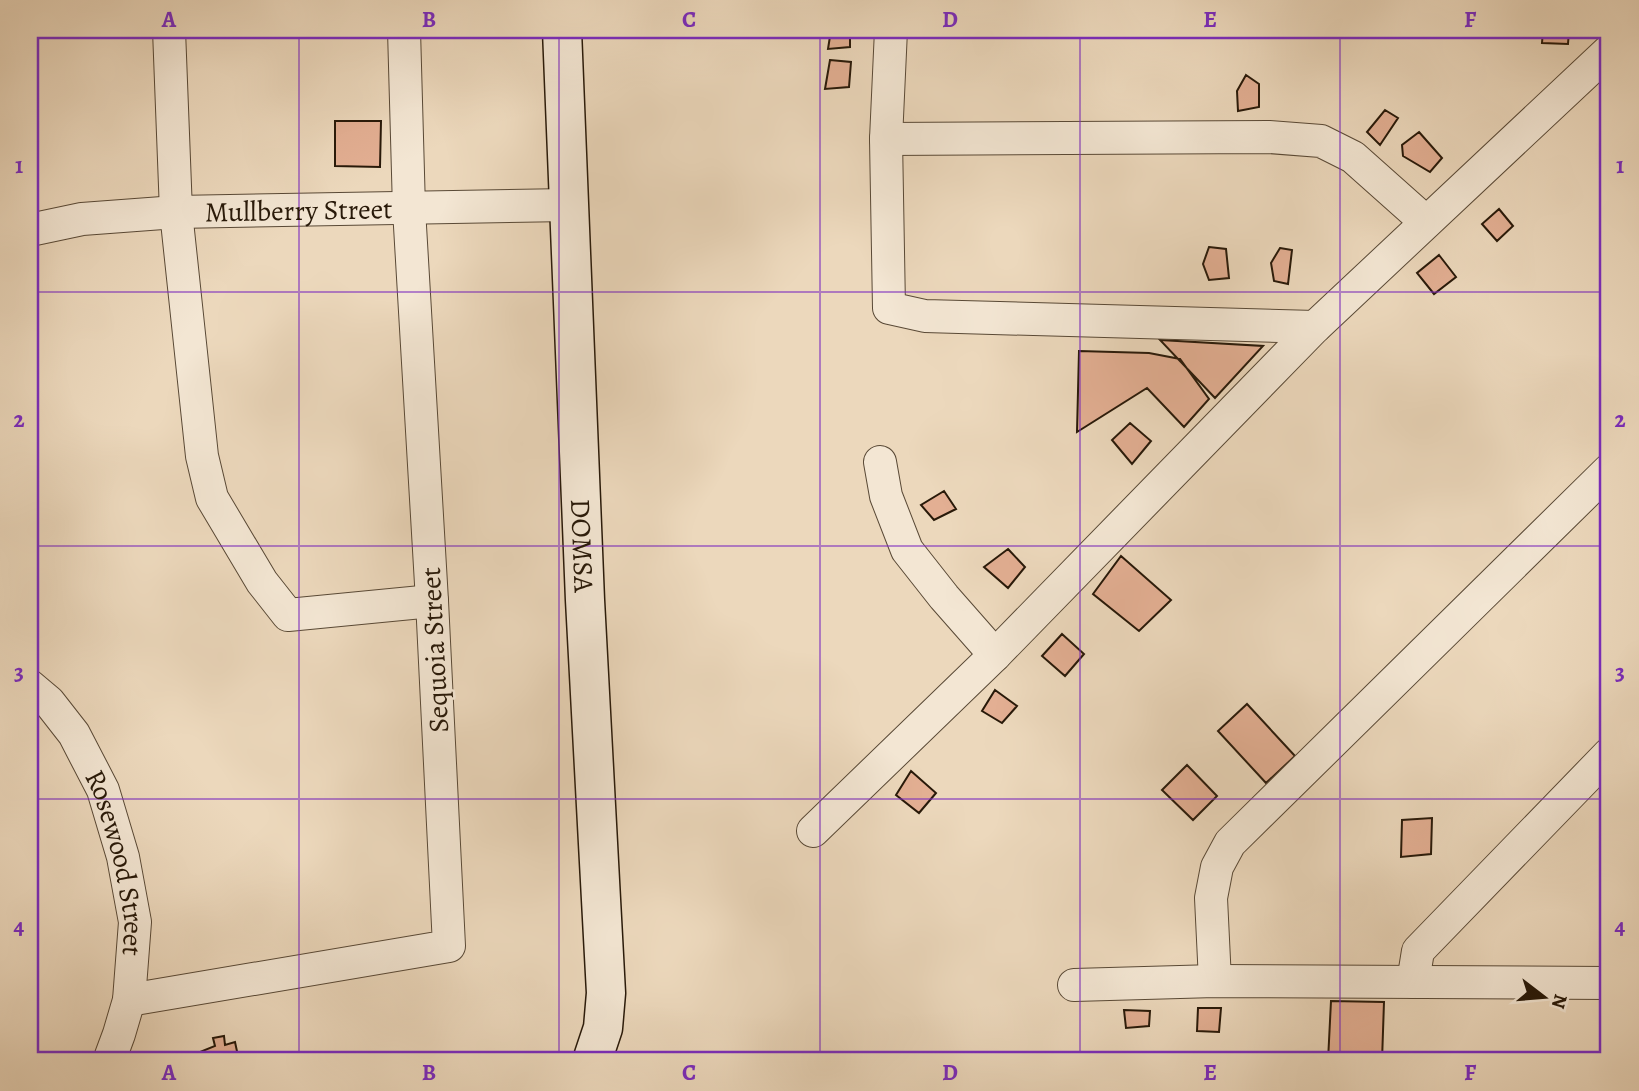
<svg xmlns="http://www.w3.org/2000/svg" width="1639" height="1091" viewBox="0 0 1639 1091" font-family="Alegreya,serif">
	<rect width="100%" height="100%" fill="#ecd8bc"/>
	<filter id="stains"><feTurbulence type="fractalNoise" baseFrequency=".00286" numOctaves="4"/><feColorMatrix values="0 0 0 0 .2 0 0 0 0 .09 0 0 0 0 .02 0 0 0 .5 -.17"/></filter>
	<radialGradient id="worn" r=".72"><stop offset=".6" stop-color="#630" stop-opacity="0"/><stop offset="1" stop-color="#630" stop-opacity=".3"/></radialGradient>
	<path fill="#b1c096" stroke="#6c6c50" stroke-width="2" d="M753,1055L852,1058V1061H747Z"/>
	<path fill="#e3af93" stroke="#281909" stroke-width="2" d="M831,30H850V47L828,49Z
		M1543,30H1569L1568,44L1542,43Z
		M830,60L851,62L849,87L825,89Z
		M1246,75L1259,84V107L1238,111L1237,91Z
		M1385,110L1398,118L1380,145L1367,132Z
		M335,121H381L380,167L335,166Z
		M1419,132L1442,158L1430,172L1403,156L1402,145Z
		M1499,209L1513,226L1497,241L1482,224Z
		M1209,247L1226,249L1229,278L1209,280L1203,264Z
		M1280,248L1292,250L1288,284L1274,281L1271,263Z
		M1439,255L1456,277L1434,294L1417,273Z
		M1160,340L1263,346L1215,398Z
		M1079,351L1149,353L1180,359L1209,399L1184,427L1147,388L1077,432Z
		M1130,423L1151,441L1132,464L1112,440Z
		M944,491L956,509L934,520L921,505Z
		M1008,549L1025,567L1008,588L984,567Z
		M1121,556L1171,600L1139,631L1093,594Z
		M1062,634L1084,654L1065,676L1042,656Z
		M995,690L1017,706L1002,723L982,711Z
		M1247,704L1295,756L1266,783L1218,731Z
		M1187,765L1217,796L1193,820L1162,790Z
		M911,771L936,793L919,813L896,795Z
		M1432,818L1431,854L1401,857L1402,820Z
		M1331,1001L1384,1002L1382,1061H1328Z
		M1198,1008H1221L1219,1032L1197,1031Z
		M1124,1010L1150,1011L1149,1026L1126,1028Z
		M224,1036L225,1045L235,1042L238,1056L245,1055L247,1061H192L190,1056L215,1046L213,1038Z"/>
	<g fill="none" stroke-linecap="round" stroke-linejoin="round">
		<defs>
			<g id="street">
				<path d="M169,30L176,212L202,456L212,498L262,582L288,615L432,601"/>
				<path d="M891,30L886,139L889,308L925,316L1315,327"/>
				<path d="M886,139L1269,137L1321,141L1353,157L1426,222"/>
				<path id="s1" d="M30,230L82,219L176,212L568,205"/>
				<path d="M880,462L886,496L907,550L944,597L995,655"/>
				<path id="s2" d="M30,686L49,702L74,734L103,790L123,857L135,922L129,1000L119,1034L109,1061"/>
				<path d="M813,831L995,655L1315,327L1609,51"/>
				<path d="M1215,981L1211,898L1217,867L1230,843L1609,470"/>
				<path d="M1413,982L1418,951L1609,754"/>
				<path d="M1074,985L1215,981L1609,983"/>
				<path d="M129,1000L449,946L432,601L409,209L404,30"/>
			</g>
			<g id="secondary">
				<path id="s3" d="M562,30L585,600L606,993L603,1028L592,1061"/>
			</g>
		</defs>
		<use href="#street" stroke="#594936" stroke-width="34"/>
		<use href="#secondary" stroke="#281909" stroke-width="41"/>
		<use href="#street" stroke="#f3e6d3" stroke-width="32"/>
		<use href="#secondary" stroke="#f3e6d3" stroke-width="38"/>
	</g>
	<path fill="none" stroke="#7b2cbf" stroke-width="2" stroke-opacity="0.55" d="M299,30V1061M559,30V1061M820,30V1061M1080,30V1061M1340,30V1061M30,292H1609M30,546H1609M30,799H1609"/>
	<g text-anchor="middle" stroke-width="5" stroke-linejoin="round" paint-order="stroke">
		<g font-size="28" fill="#281909" stroke="#f3e6d3">
			<text dy="10" stroke="none"><textPath href="#s1" startOffset="270">Mullberry Street</textPath></text>
			<text dy="10" stroke="none"><textPath href="#s3" startOffset="516">DOMSA</textPath></text>
			<text transform="translate(434 650) rotate(-93)" y="10">Sequoia Street</text>
			<text dy="10" stroke="none"><textPath href="#s2" startOffset="203">Rosewood Street</textPath></text>
		</g>
	</g>
	<rect width="1639" height="1091" fill="none" stroke="#ecd8bc" stroke-width="77"/>
	<g transform="translate(1544 997) rotate(106)" stroke="#f3e6d3" stroke-width="5" paint-order="stroke">
	<path d="M0-5L12 26L0 18L-12 26Z" fill="#281909"/>
	<text y="-10" font-size="19" font-weight="bold" text-anchor="middle" fill="#281909">N</text>
	</g>
	<rect x="38" y="38" width="1562" height="1014" fill="none" stroke="#7b2cbf" stroke-width="2.5"/>
	<g font-size="23" text-anchor="middle" font-weight="bold" fill="#7b2cbf">
		<text x="169" y="27">A</text>
		<text x="429" y="27">B</text>
		<text x="689" y="27">C</text>
		<text x="950" y="27">D</text>
		<text x="1210" y="27">E</text>
		<text x="1470" y="27">F</text>
		<text x="19" y="173">1</text>
		<text x="1620" y="173">1</text>
		<text x="19" y="427">2</text>
		<text x="1620" y="427">2</text>
		<text x="19" y="680">3</text>
		<text x="1620" y="680">3</text>
		<text x="19" y="934">4</text>
		<text x="1620" y="934">4</text>
		<text x="169" y="1080">A</text>
		<text x="429" y="1080">B</text>
		<text x="689" y="1080">C</text>
		<text x="950" y="1080">D</text>
		<text x="1210" y="1080">E</text>
		<text x="1470" y="1080">F</text>
	</g>
	<rect width="100%" height="100%" filter="url(#stains)"/>
	<rect width="100%" height="100%" fill="url(#worn)"/>
</svg>
